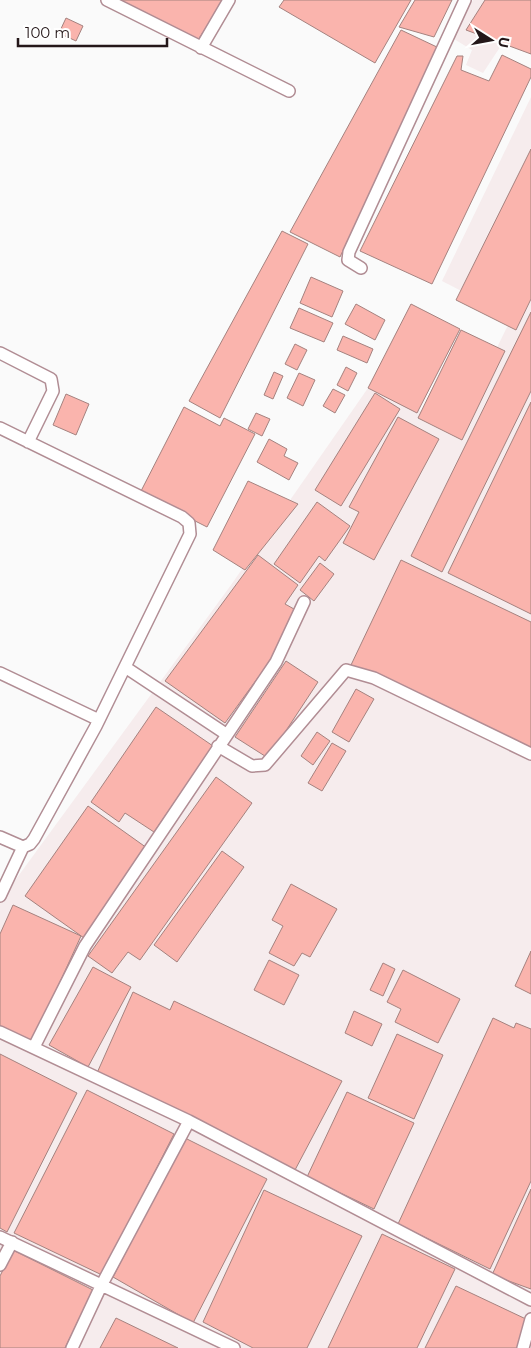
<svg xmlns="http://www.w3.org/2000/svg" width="531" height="1348" viewBox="0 0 531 1348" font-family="Montserrat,sans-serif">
	<rect width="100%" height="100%" fill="#fafafa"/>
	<path fill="#f6eced" d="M473,0H531L483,73L466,65L472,50L454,39Z
		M531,97V1348H0V901L231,585L368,388L458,427L512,317L442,281Z"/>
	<path fill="#fab4ad" stroke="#a5827f" d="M117,0H224L196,43Z
		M284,0H411L375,63L279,7Z
		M415,0H452L434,37L399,27Z
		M485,0H531V54L466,30Z
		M66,18L83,26L76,41L59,33Z
		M401,30L439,48L340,257L290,232Z
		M502,55L531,69V77L432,284L360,251L457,56H463L461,70L489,81Z
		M531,149V299L516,330L456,300Z
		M282,231L308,244L220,418L189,401Z
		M311,277L343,291L332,317L300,303Z
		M356,304L385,320L375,340L345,324Z
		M411,304L460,329L417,413L368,388Z
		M299,308L333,323L324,342L290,328Z
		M531,312V391L442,572L411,556Z
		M461,330L505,351L462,440L418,418Z
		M343,336L373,349L367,363L337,350Z
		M295,344L307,350L297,370L285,364Z
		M346,367L357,373L348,391L337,385Z
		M274,372L283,376L273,399L264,395Z
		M299,373L315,380L303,406L287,398Z
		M333,389L345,395L335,413L323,406Z
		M375,393L400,409L341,506L315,490Z
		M66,394L89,404L76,435L53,425Z
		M531,402V614L448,573Z
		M184,407L220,426L224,418L255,434L207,527L140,493Z
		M256,413L270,419L262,436L248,429Z
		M398,417L439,439L374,560L343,543L359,512L349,507Z
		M269,439L287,449L284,456L298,463L289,480L257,462Z
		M248,481L298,504L245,570L213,550Z
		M317,502L350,526L325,561L319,556L300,583L274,564Z
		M258,555L298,585L285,604L294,609L278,650L225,723L165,681Z
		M401,560L531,622V751L351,665Z
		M320,563L334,574L314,601L300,590Z
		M286,661L318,682L268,758L235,737Z
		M356,689L374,699L349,742L332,732Z
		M156,707L213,746L154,832L125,813L119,822L91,802Z
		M317,732L330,741L313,765L301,756Z
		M332,743L346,751L322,791L308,783Z
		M216,777L252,803L140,960L128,952L112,973L88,956Z
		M88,806L147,848L84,938L25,896Z
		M222,851L244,867L177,962L154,945Z
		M291,884L337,909L310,957L302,953L294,966L269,953L283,926L272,920Z
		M13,905L81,936L33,1041L0,1026V934Z
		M531,951V994L515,986Z
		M269,960L299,975L284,1005L254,990Z
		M383,963L395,969L383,996L370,990Z
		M93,967L131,987L88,1067L49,1045Z
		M403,970L460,999L438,1043L395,1022L401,1009L387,1002Z
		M133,992L170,1010L174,1001L342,1081L295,1170L97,1073Z
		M354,1011L382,1024L372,1046L345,1033Z
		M493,1018L514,1028L516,1023L531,1029V1181L490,1269L398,1224Z
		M397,1034L443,1055L414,1119L368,1098Z
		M0,1054L77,1093L7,1232L0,1228Z
		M87,1090L174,1134L102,1275L14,1233Z
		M347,1092L414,1123L374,1209L307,1177Z
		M185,1138L267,1179L193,1323L113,1277Z
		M531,1189V1289L492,1275Z
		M264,1190L362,1236L307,1348H253L203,1322Z
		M382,1234L455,1269L417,1348H328Z
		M13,1250L93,1290L65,1348H0V1276Z
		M456,1286L528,1320L517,1348H425Z
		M116,1318L178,1348H100Z"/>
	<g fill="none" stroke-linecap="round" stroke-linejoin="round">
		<defs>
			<path id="minor" d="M107,0L289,91
				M201,48L229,0
				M361,268L348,260L349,252L465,0
				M0,353L51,379L53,391L28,442
				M0,428L182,517L189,523L190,534L96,726L34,839L30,844L23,847L0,837
				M125,667L226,734
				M0,673L99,720
				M218,746L252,766L265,765L346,670L374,678L531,754
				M0,896L23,847
				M0,1032L189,1121L531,1300
				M34,1047L85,946L276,662L304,602
				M0,1237L234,1348
				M0,1265L12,1242
				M72,1348L101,1286L189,1121
				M523,1348L531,1319"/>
		</defs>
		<use href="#minor" stroke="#b18d94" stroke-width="14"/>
		<use href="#minor" stroke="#fff" stroke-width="11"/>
	</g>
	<g transform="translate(491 40) rotate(101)" stroke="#ffffff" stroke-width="4" paint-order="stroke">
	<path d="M0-4L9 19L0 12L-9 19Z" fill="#241719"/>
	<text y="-8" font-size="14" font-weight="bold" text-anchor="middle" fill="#241719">U</text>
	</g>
	<path d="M18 38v8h149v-8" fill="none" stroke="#241719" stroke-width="2.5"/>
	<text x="25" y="38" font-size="15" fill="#241719" stroke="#ffffff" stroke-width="4" paint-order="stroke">100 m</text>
</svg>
